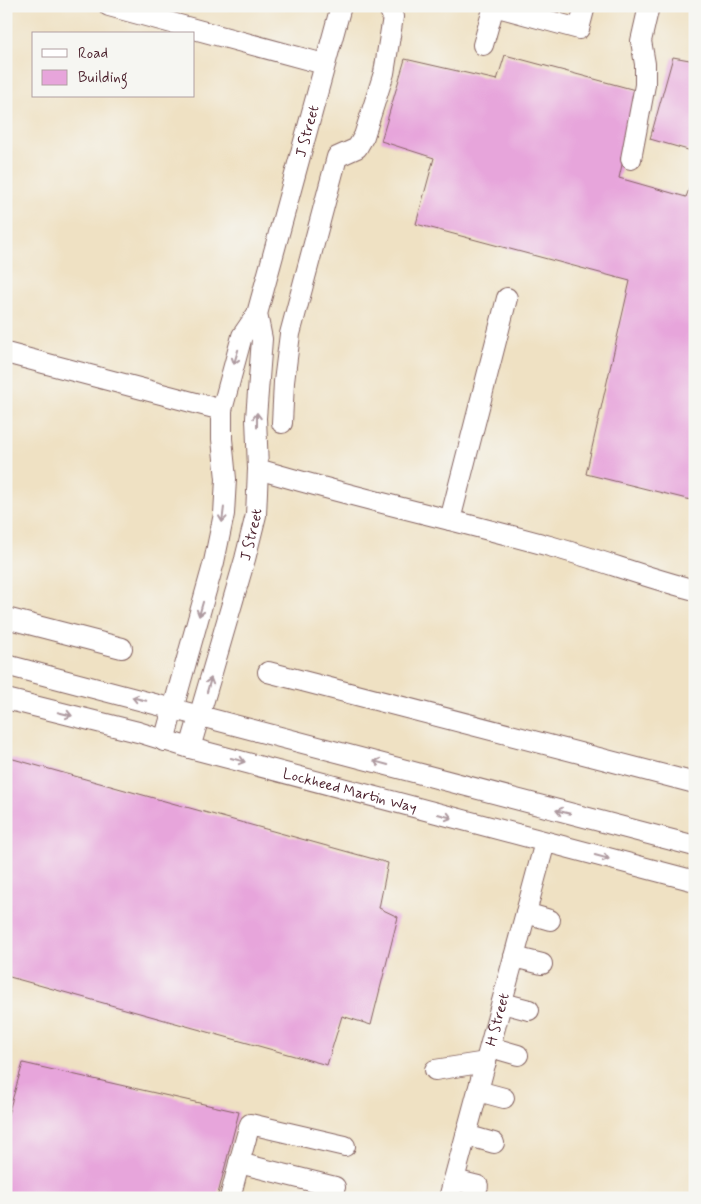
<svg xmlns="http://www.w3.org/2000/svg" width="701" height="1204" viewBox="0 0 701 1204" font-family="Mynerve,sans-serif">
	<rect width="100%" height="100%" fill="#f6f6f2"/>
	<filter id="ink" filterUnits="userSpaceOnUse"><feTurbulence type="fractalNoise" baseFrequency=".02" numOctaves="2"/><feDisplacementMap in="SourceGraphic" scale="10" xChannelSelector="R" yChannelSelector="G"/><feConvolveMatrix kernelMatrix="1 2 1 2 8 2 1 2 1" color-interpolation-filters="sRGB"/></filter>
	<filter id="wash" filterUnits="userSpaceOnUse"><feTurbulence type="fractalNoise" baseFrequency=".0096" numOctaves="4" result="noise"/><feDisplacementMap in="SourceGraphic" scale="20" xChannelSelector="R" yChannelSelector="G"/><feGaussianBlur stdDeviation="1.12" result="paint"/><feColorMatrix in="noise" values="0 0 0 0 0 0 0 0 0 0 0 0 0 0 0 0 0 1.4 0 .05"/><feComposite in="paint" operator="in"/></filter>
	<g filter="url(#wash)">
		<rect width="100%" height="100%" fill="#efe1c3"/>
		<g id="blocks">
			<path fill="#e7a5db" d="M505,55L639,91L619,178L686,197L695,174V501L586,474L630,281L416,224L434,158L381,141L405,59L497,80Z
				M673,57L695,61V152L650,139Z
				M6,757L388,863L379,908L398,917L371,1025L342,1016L327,1065L6,976Z
				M23,1063L239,1112L217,1198H6V1121Z"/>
		</g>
	</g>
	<g filter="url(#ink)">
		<use href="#blocks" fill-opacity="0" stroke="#846360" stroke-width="1"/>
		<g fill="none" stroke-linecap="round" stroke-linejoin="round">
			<defs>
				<g id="minor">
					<path d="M109,6L324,64"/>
					<path d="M483,45L494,6L579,29L585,6"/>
					<path d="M631,159L645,85V64L641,41L649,6"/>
					<path d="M6,353L222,410"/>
					<path d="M282,423L284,382L290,334L337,157L357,148L364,136L384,73L393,17L388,6"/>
					<path d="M258,469C355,498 455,520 553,547C601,560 647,578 695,590"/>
					<path d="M450,520L507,298"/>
					<path d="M6,618L122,648"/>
					<path d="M6,665L695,846"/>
					<path d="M268,672L695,783"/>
					<path id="s1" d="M6,699L138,732L190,748L695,881"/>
					<path id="s2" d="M164,741L214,562L224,514L226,479L222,439V410L242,336L257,314L341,6"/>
					<path id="s3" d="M190,748L245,559L256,515L258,469L256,418L262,339L257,314"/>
					<path d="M526,913L550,920"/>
					<path d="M514,957L542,964"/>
					<path d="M502,1003L529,1010"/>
					<path d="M490,1047L518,1055"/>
					<path d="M435,1070L486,1062"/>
					<path d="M478,1091L504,1098"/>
					<path d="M466,1135L494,1143"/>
					<path d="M454,1180L478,1186"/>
					<path d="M335,1187L239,1163L250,1124L345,1146"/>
					<path d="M230,1198L239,1163"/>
					<path id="s4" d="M449,1198L545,842"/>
				</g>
			</defs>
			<use href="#minor" stroke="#846360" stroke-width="22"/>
			<use href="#minor" stroke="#fff" stroke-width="20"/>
		</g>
		<defs><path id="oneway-shaft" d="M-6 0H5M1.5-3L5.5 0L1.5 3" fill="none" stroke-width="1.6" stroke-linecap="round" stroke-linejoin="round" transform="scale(1.25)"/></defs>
		<g stroke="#ae9aa0">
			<use href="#oneway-shaft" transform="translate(236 357) rotate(107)"/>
			<use href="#oneway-shaft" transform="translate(257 420) rotate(-90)"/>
			<use href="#oneway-shaft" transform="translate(223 515) rotate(97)"/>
			<use href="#oneway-shaft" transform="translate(201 609) rotate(106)"/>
			<use href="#oneway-shaft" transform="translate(209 685) rotate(-74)"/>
			<use href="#oneway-shaft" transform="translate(139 699) rotate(-166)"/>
			<use href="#oneway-shaft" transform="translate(65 714) rotate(14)"/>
			<use href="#oneway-shaft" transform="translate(238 760) rotate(15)"/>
			<use href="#oneway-shaft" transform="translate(381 763) rotate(-165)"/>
			<use href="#oneway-shaft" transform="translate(563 812) rotate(-166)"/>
			<use href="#oneway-shaft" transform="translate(445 816) rotate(15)"/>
			<use href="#oneway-shaft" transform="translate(602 857) rotate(15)"/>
		</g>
	</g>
	<g text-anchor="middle" stroke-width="4" stroke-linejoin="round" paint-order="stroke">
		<g font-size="15" fill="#4a1f2b" stroke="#f6f6f2">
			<text dy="5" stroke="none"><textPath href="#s2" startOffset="632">J Street</textPath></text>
			<text dy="5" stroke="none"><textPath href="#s3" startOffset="222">J Street</textPath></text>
			<text dy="5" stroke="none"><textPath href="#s1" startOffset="356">Lockheed Martin Way</textPath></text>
			<text dy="5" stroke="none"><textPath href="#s4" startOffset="185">H Street</textPath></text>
		</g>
	</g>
	<rect width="701" height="1204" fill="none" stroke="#f6f6f2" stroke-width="25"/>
	<rect x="32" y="32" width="162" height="65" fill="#f6f6f2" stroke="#b1a0a2"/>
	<rect x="42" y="49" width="25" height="8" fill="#ffffff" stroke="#b1a0a2"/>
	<text x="78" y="58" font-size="15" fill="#4a1f2b">Road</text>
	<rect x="42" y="70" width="25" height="15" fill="#e7a5db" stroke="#b1a0a2"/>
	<text x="78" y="82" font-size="15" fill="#4a1f2b">Building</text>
</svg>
